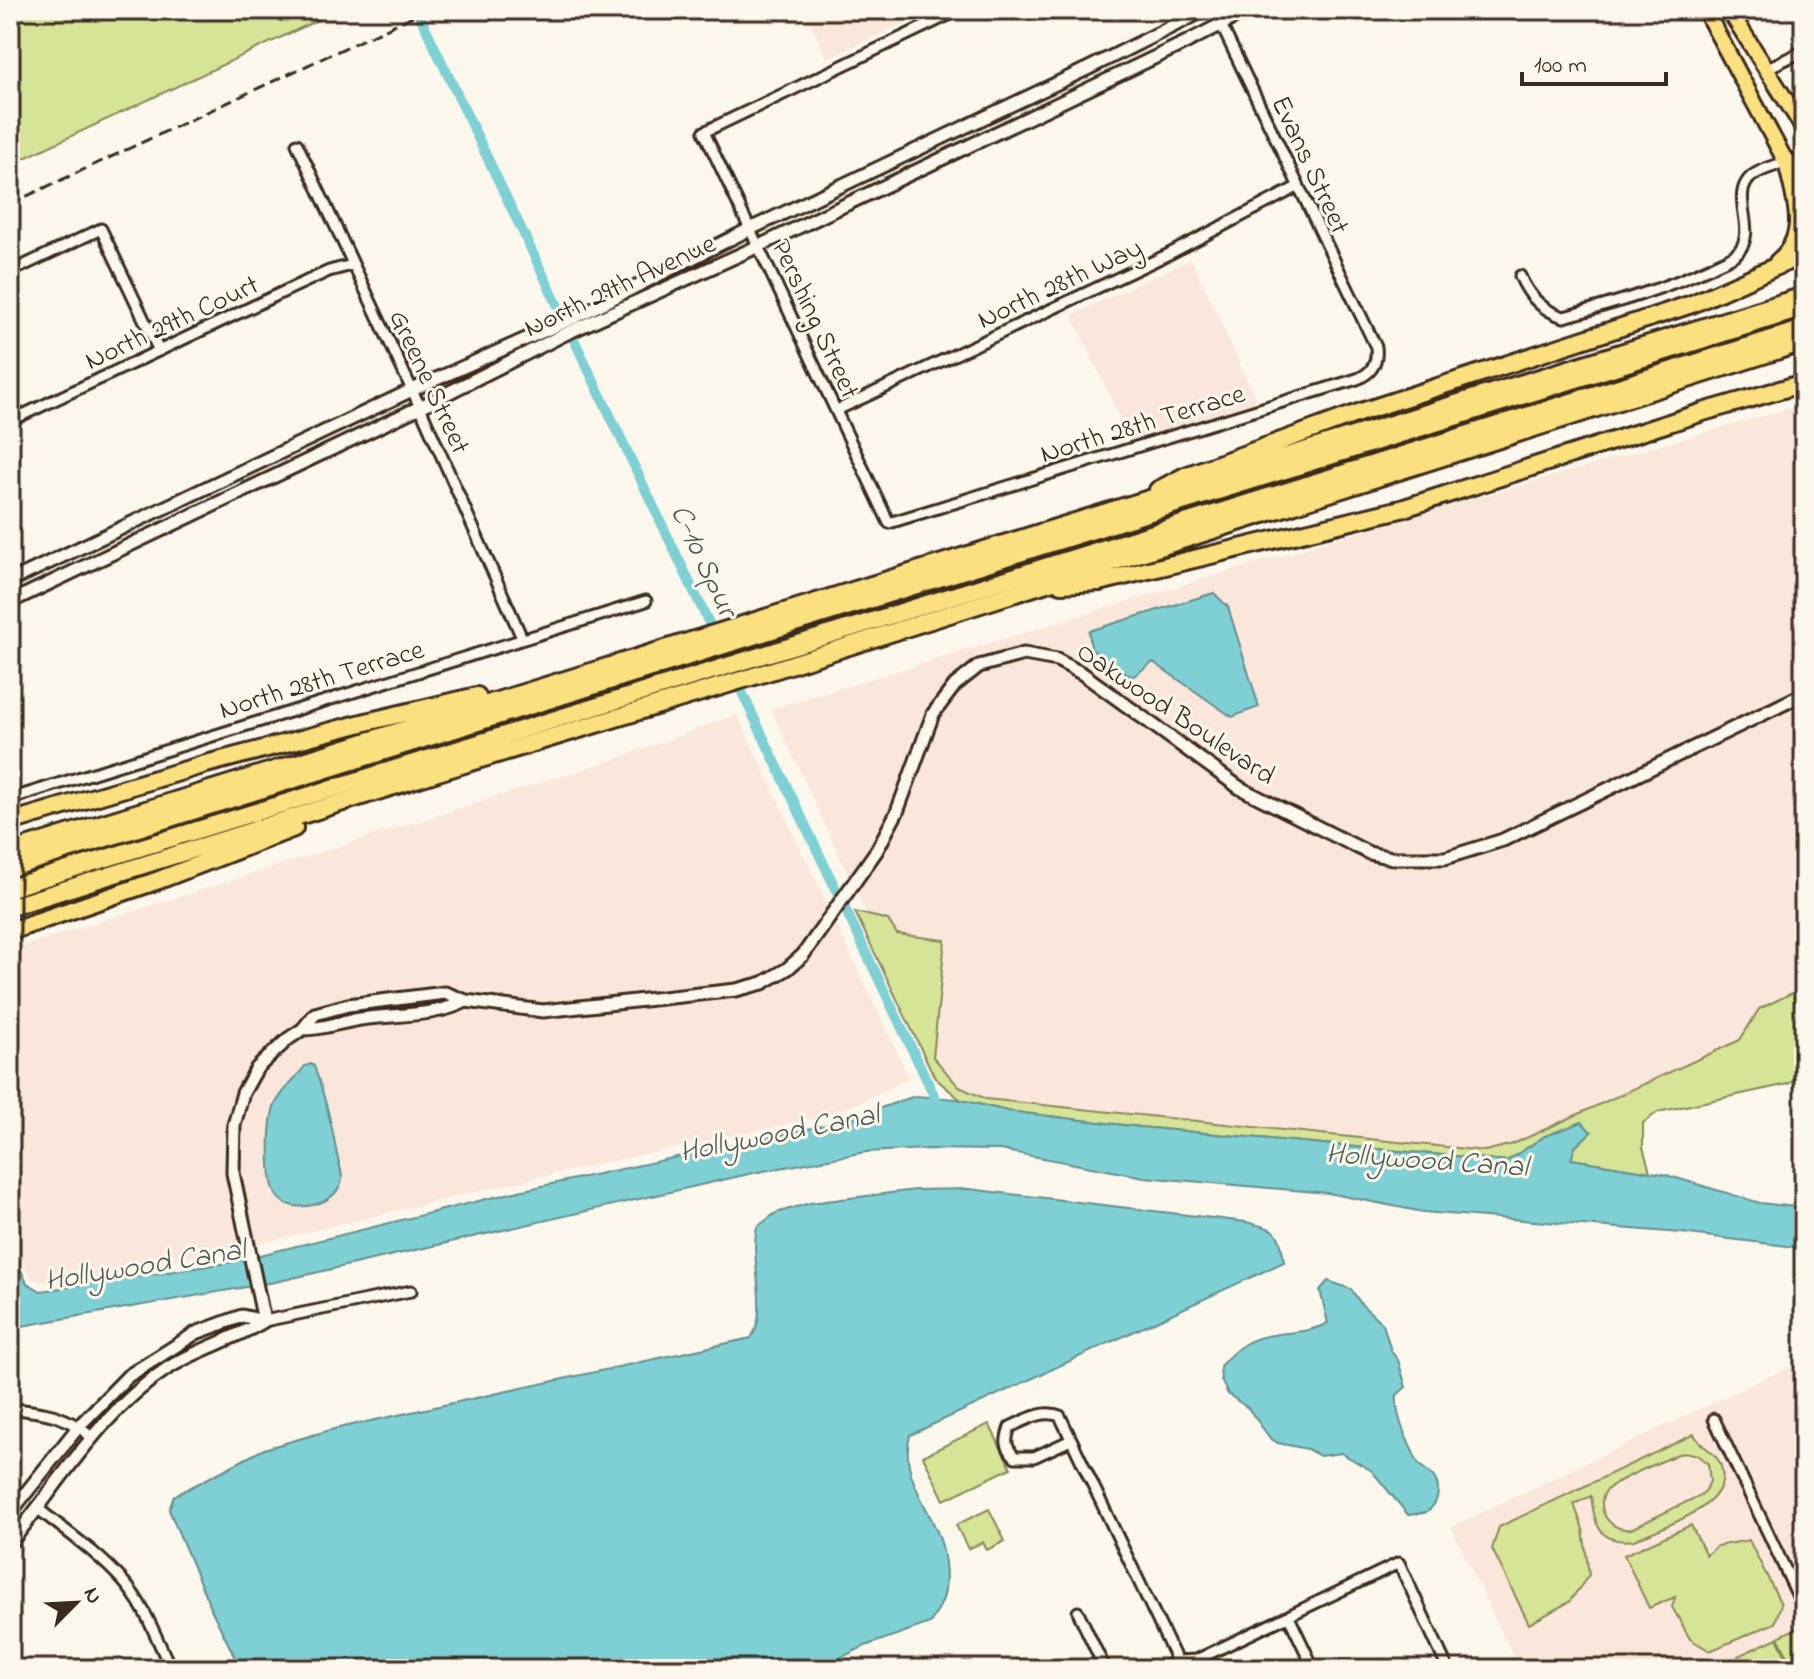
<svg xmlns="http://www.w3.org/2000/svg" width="1814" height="1679" viewBox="0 0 1814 1679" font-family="'Indie Flower',sans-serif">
	<rect width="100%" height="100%" fill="#fbf7ec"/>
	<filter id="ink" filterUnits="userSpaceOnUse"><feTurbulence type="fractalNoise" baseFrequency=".0125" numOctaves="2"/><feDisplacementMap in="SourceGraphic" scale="16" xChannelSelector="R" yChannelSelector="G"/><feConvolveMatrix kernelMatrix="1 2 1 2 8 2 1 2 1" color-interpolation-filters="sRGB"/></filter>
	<g filter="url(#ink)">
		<path fill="#fbe6db" d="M804,10H931L827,59Z
			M1191,259L1257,401L1130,440L1072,315Z
			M1804,404V880L1791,887L1804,914V987L1759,1009L1741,1040L1513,1144L1485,1151L986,1099L959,1087L933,1057L771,709L1386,524Z
			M737,714L909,1078L863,1102L807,1120L552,1174L231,1250L49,1284L31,1278L10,1231V950L613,760Z
			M1804,1360V1669H1519L1451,1527Z"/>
		<path fill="#d5e497" stroke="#88875a" stroke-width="2" fill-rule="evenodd" d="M10,10H339L10,165Z
			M855,912L888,920L897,934L945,940L933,1057L959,1087L986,1099L1485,1151L1513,1144L1740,1040L1759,1009L1804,987V1073L1788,1084L1658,1112L1643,1123V1147L1650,1172L1571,1159L1575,1147L1591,1132L1545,1136L1507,1161L1140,1127L1007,1111L961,1100L935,1078Z
			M989,1424L1011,1468L944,1500L923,1456Z
			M1694,1434C1700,1448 1716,1450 1721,1466C1734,1507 1663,1526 1634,1540C1599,1545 1595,1525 1591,1496L1574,1504L1583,1529L1589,1575L1569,1602L1529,1624L1492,1549L1499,1527ZM1689,1453L1697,1455L1708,1464L1710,1481L1706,1490L1701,1495L1631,1529C1620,1530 1611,1526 1605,1516C1600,1507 1601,1494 1609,1488C1627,1474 1658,1464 1678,1454Z
			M989,1509L1005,1541L987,1550L983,1542L968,1549L956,1525Z
			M1691,1525L1706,1555L1717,1546L1749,1540L1781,1604L1775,1623L1710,1651L1690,1639L1672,1607L1675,1597L1649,1608L1624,1555Z
			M1797,1628L1804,1641V1668L1794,1669L1778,1637Z
			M1777,1638L1792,1669H1744L1738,1656Z"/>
		<path fill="#7fd0d5" stroke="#648e8c" stroke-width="2" d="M1214,593L1228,607L1259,707L1232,717L1153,662L1132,677L1091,649L1089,631Z
			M311,1064L314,1066C325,1096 332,1124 337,1155C339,1162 342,1172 342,1179C340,1204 291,1217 277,1196C267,1182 268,1121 275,1105C281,1092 296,1078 305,1066Z
			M915,1096L957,1099L1007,1111L1140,1127L1507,1161L1545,1136L1582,1122L1591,1132L1575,1147L1571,1159L1663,1174L1760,1203L1804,1208V1248L1681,1233L1423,1212L1328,1193L1144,1177L1000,1150L927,1149L866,1152L753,1173L275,1282L10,1328V1247L27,1283L41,1291L228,1263L519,1191L840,1122Z
			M969,1189L1246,1222C1278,1230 1279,1229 1284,1262L910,1435C900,1472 925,1501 938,1534C945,1551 948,1577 944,1595C942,1605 935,1615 930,1623L865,1646L817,1669H241L212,1611L169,1510L174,1496L264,1449L334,1429L751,1338C770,1310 749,1261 757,1227L776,1213L810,1203L915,1190Z
			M1328,1281L1351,1289L1361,1304L1383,1324L1391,1351L1398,1360L1406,1387L1397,1395C1395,1419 1408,1440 1417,1461C1421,1469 1430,1471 1435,1479C1441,1489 1438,1505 1426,1512C1422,1514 1413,1514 1408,1515L1372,1471L1341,1453L1320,1456L1307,1449L1278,1443L1270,1438L1248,1408L1228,1394L1221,1380L1220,1366C1227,1358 1236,1349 1245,1344C1270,1329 1302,1337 1328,1323L1320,1290Z"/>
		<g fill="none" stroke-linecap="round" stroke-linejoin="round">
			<path stroke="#7fd0d5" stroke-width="10" d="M417,10L941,1110"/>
			<defs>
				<path id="minor" d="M959,10L704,132L889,523L1357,379C1372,373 1378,363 1376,347L1214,10
					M1765,69L1804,51
					M297,144L420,407L522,638
					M10,272L101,229L159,351
					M1520,276C1529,297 1543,311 1564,317C1615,303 1664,289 1711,267C1720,262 1731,259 1738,252C1759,229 1728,196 1752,176C1761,169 1776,166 1787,161
					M837,410L1169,254L1297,187
					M10,421L296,286L329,271L352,265
					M10,799L646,601
					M264,1321L411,1291
					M10,1411L16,1409C50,1413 65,1415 93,1438
					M1714,1419L1804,1609
					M1071,1440L1034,1457H1015C1005,1446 1005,1441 1010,1427C1026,1420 1043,1409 1060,1416L1177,1661L1186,1669
					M37,1508C66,1531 98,1553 123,1581C145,1605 157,1640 171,1669
					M1078,1612L1105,1669
					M1289,1617L1314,1669
					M1159,1669L1177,1661L1196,1660L1399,1563L1448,1669"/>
				<path id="tertiary" d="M10,581L412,390L573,318L750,229L1089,68L1205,10
					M10,602L420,407L565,334L759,246L1187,42L1249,10
					M303,1029C323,1029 340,1022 360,1019C395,1014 435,1017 466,1001
					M264,1321L233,1173L234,1125L243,1093L257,1068L288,1039L303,1029L315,1014L348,1005L445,993L466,1001L543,1011L736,990L763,983L787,969L803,955L877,850L897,812L933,714L955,685L979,666L1024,654L1057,660L1083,674L1240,788L1369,853L1392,858H1445L1503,840L1804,694
					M10,1513L79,1426L128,1376L196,1333L242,1316L264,1321
					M10,1543C59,1484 100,1413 165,1370C196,1349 232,1341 264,1321"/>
				<path id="primary" d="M1705,10L1804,196
					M1729,10L1804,129"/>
				<path id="motorway" d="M1778,262C1812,234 1794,198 1787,161
					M1158,490L1185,476L1361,412L1692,304L1804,254
					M1061,584L1099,582L1401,509L1703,412L1804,383
					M10,822L206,764L366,722L477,696
					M10,852L1804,296
					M10,868L1804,308
					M10,888L860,625L1804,329
					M10,907L441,771L761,674L1804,342
					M10,931L159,880L294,828"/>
			</defs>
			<use href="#minor" stroke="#3b2a1e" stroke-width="15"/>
			<use href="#tertiary" stroke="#3b2a1e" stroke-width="17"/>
			<use href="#primary" stroke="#3b2a1e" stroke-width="20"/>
			<use href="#motorway" stroke="#3b2a1e" stroke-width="22"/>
			<use href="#minor" stroke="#fbf7ec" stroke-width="9"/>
			<use href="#tertiary" stroke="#fbf7ec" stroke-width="11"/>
			<use href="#primary" stroke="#fbe080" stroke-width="14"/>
			<use href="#motorway" stroke="#fbe080" stroke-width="16"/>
			<path stroke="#3b2a1e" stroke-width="3" stroke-dasharray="12 6" stroke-linecap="butt" d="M10,204L426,10"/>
		</g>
	</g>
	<g text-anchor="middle" stroke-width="6" stroke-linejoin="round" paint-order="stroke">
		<g font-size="28" fill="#3b2a1e" stroke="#fbf7ec">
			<text transform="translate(1312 164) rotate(65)" y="10">Evans Street</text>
			<text transform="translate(1059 282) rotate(-25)" y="10">North 28th Way</text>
			<text transform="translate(619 284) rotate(-25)" y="10">North 29th Avenue</text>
			<text transform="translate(817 318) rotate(65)" y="10">Pershing Street</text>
			<text transform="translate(171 321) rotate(-25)" y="10">North 29th Court</text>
			<text transform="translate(431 381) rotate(65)" y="10">Greene Street</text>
			<text transform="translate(1142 422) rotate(-17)" y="10">North 28th Terrace</text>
			<text transform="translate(321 678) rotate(-17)" y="10">North 28th Terrace</text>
			<text transform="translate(1177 712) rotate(34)" y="10">Oakwood Boulevard</text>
		</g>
		<g font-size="30" font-style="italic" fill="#4f5c55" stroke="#fbf7ec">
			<text transform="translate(705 560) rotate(65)" y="10">C-10 Spur</text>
			<text transform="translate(779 1132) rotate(-11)" y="10">Hollywood Canal</text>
			<text transform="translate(1427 1159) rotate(4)" y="10">Hollywood Canal</text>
			<text transform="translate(145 1264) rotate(-9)" y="10">Hollywood Canal</text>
		</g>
	</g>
	<rect width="1814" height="1679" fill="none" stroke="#fbf7ec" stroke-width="40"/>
	<rect x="20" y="20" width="1774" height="1639" fill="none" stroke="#3b2a1e" stroke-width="3" filter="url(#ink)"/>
	<g transform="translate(76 1603) rotate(66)" stroke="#fbf7ec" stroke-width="6" paint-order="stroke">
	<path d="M0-6L14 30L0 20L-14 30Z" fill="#3b2a1e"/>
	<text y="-12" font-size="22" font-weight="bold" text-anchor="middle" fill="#3b2a1e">N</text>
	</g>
	<path d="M1522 72v12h144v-12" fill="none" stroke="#3b2a1e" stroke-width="4"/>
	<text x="1534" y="72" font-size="24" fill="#3b2a1e" stroke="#fbf7ec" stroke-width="6" paint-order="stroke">100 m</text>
</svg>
